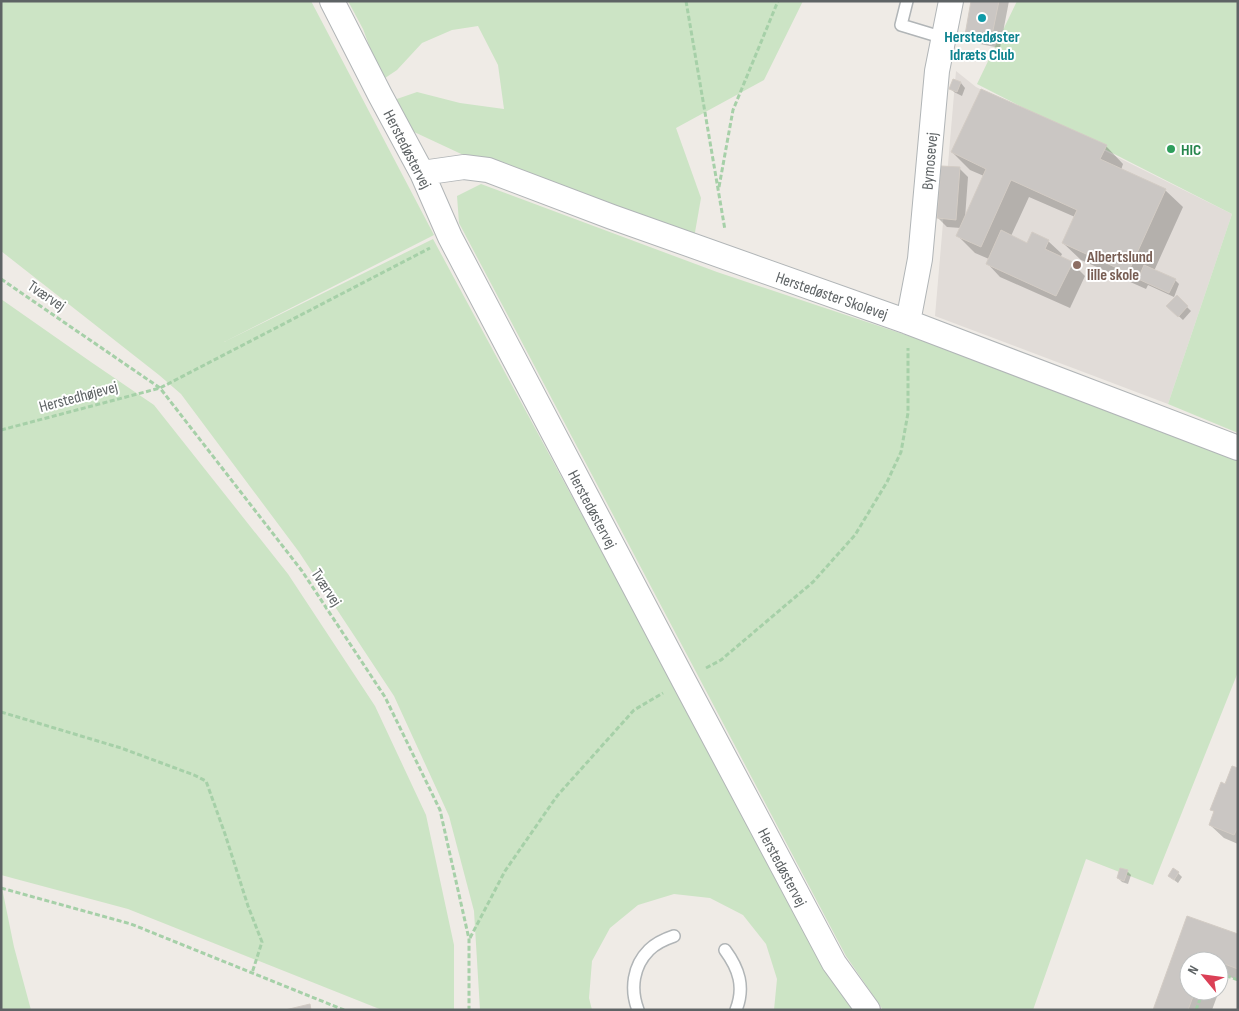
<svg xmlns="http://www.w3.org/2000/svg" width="1239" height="1011" viewBox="0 0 1239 1011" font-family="'Sofia Sans Condensed',sans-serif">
	<rect width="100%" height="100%" fill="#efebe6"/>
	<path fill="#e1dcd8" d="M956,71L976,87L1232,214L1168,404L935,316Z"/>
	<path fill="#cce4c5" d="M1,1H311L434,235L224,342L433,239L827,969L854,1010H774L777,979L766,944L743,915L710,898L674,894L638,905L610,928L592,961L589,998L592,1010H480L474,911L449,816L394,696L299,552L181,394L159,375L1,251Z
		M348,1H803L764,80L676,128L701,198L694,238L487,166L412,131L394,100L417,92L460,103L504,109L498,65L478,26L452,30L422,43L397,70L382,80L363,29Z
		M1017,1H1238V433L1168,404L1232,214L977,84Z
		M481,184L717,272L921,340L1238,461V672L1153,885L1086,859L1033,1010H883L846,956L459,223L457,196Z
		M1,299L91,362L154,405L288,574L375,706L426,815L454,945V1010H382L128,909L1,875Z
		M1,883L14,947L31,1010H1Z"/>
	<path fill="#0003" d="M972,1H1009L1000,48L975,43L966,34Z
		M953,80L961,83L965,88L962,96L954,92L950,88Z
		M1106,146L1123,164L1121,170L1165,190L1183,207L1154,271L1175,280L1179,284L1174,297L1148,285L1146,289L1081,260L1063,243L1075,217L1029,197L1011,236L1028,244L1048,241L1062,254L1060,258L1072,263L1085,276L1070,308L1000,277L987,263L989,259L975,253L958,236L961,228L947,227L938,218L959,168L968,177L965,218L984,176L970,170L952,152Z
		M1177,297L1191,311L1183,320L1168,306Z
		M1238,769V844L1224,838L1210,825L1215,813L1212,809L1226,785Z
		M1127,871L1131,875L1128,884L1122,882L1118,878Z
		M1178,873L1182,877L1178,883L1174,880Z
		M1188,917L1238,936V980L1225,975L1219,990V961H1189V991H1219L1212,1010H1154Z"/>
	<path fill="#cac6c3" stroke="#d3ccc5" d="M971,1H999L991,40L965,35Z
		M953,79L961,82L957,92L949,89Z
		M981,89L1107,145L1100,159L1166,189L1128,273L1062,243L1077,210L1011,180L981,247L956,236L986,169L951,152Z
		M941,166L960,167L956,220L937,218Z
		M1001,230L1027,243L1032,232L1049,240L1045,249L1073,262L1056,296L986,264Z
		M1144,265L1176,279L1169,293L1138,279Z
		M1177,295L1188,306L1178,317L1166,306Z
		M1232,766L1238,768V827L1234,835L1209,825L1214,811L1210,810L1221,782L1225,784Z
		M1120,868L1128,870L1124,881L1117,878Z
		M1173,868L1179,872L1174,880L1168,876Z
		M1187,916L1238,934V969L1219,962V961H1215L1207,958L1206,961H1189V991H1195L1188,1010H1153Z
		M310,1004L311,1010H285Z"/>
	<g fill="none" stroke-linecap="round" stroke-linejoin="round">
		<defs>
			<path id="service" d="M907,1L901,25L944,38
				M725,950C739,969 745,987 736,1010
				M638,1010C630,989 633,966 649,950C656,943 665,939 674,936"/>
			<path id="minor" d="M332,1L380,95L422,173L450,237L684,681L834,963L868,1010
				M422,173L464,167L488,170L612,217L908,322L1238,448
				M908,322L920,259L937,71L951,1"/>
		</defs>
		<use href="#service" stroke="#b1b5b7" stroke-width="14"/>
		<use href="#minor" stroke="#b1b5b7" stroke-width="26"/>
		<path stroke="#a6d0a8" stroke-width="3" stroke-dasharray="5 2.5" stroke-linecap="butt" d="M686,1L725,230
			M719,187L733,110L778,1
			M1,279L160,388L302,571L385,697L440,810L469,939V1010
			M1,430L160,388L430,248
			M706,668L721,660L813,582L855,535L887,482L901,452L908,413V348
			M1,712L121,748L194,775L206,781L225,834L248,906L262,942L252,973
			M1,888L131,924L344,1010
			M470,938L505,871L557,796L634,710L663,693
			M1219,973L1238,980
			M1196,1010L1203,991"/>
		<use href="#service" stroke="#fff" stroke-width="11"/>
		<use href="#minor" stroke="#fff" stroke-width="24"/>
	</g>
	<circle fill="#0f9aa8" stroke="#fff" stroke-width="2" cx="982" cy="18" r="5"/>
	<circle fill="#2e9e5b" stroke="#fff" stroke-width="2" cx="1171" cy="149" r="5"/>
	<circle fill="#8d6e63" stroke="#fff" stroke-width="2" cx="1077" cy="265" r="5"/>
	<g text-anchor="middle" stroke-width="4" stroke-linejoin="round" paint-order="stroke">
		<g font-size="16" font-weight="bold" fill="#0d838f" stroke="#fff">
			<text x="982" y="42">Herstedøster<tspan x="982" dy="18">Idræts Club</tspan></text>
		</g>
		<g font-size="16" fill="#5e6365" stroke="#fff">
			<text transform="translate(408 149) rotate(63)" y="6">Herstedøstervej</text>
			<text transform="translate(929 161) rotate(-85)" y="6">Bymosevej</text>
			<text transform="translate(47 295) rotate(34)" y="6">Tværvej</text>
			<text transform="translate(832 295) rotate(19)" y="6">Herstedøster Skolevej</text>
			<text transform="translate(78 396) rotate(-15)" y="6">Herstedhøjevej</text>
			<text transform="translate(593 509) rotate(62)" y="6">Herstedøstervej</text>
			<text transform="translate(327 587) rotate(57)" y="6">Tværvej</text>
			<text transform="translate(783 867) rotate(62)" y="6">Herstedøstervej</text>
		</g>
		<g font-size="16" font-weight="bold" fill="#27864d" stroke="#fff" text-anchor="start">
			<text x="1181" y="155">HIC</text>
		</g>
		<g font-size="16" font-weight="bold" fill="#785e54" stroke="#fff" text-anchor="start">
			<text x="1087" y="262">Albertslund<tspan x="1087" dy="18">lille skole</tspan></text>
		</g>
	</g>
	<rect width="1239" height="1011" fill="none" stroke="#5e6365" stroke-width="5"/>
	<g transform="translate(1204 976) rotate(299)"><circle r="24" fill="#ffffff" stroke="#bfc1c1"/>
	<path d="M0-4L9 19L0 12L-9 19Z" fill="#db4056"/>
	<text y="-8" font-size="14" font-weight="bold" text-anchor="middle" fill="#5e6365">N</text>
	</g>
</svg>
